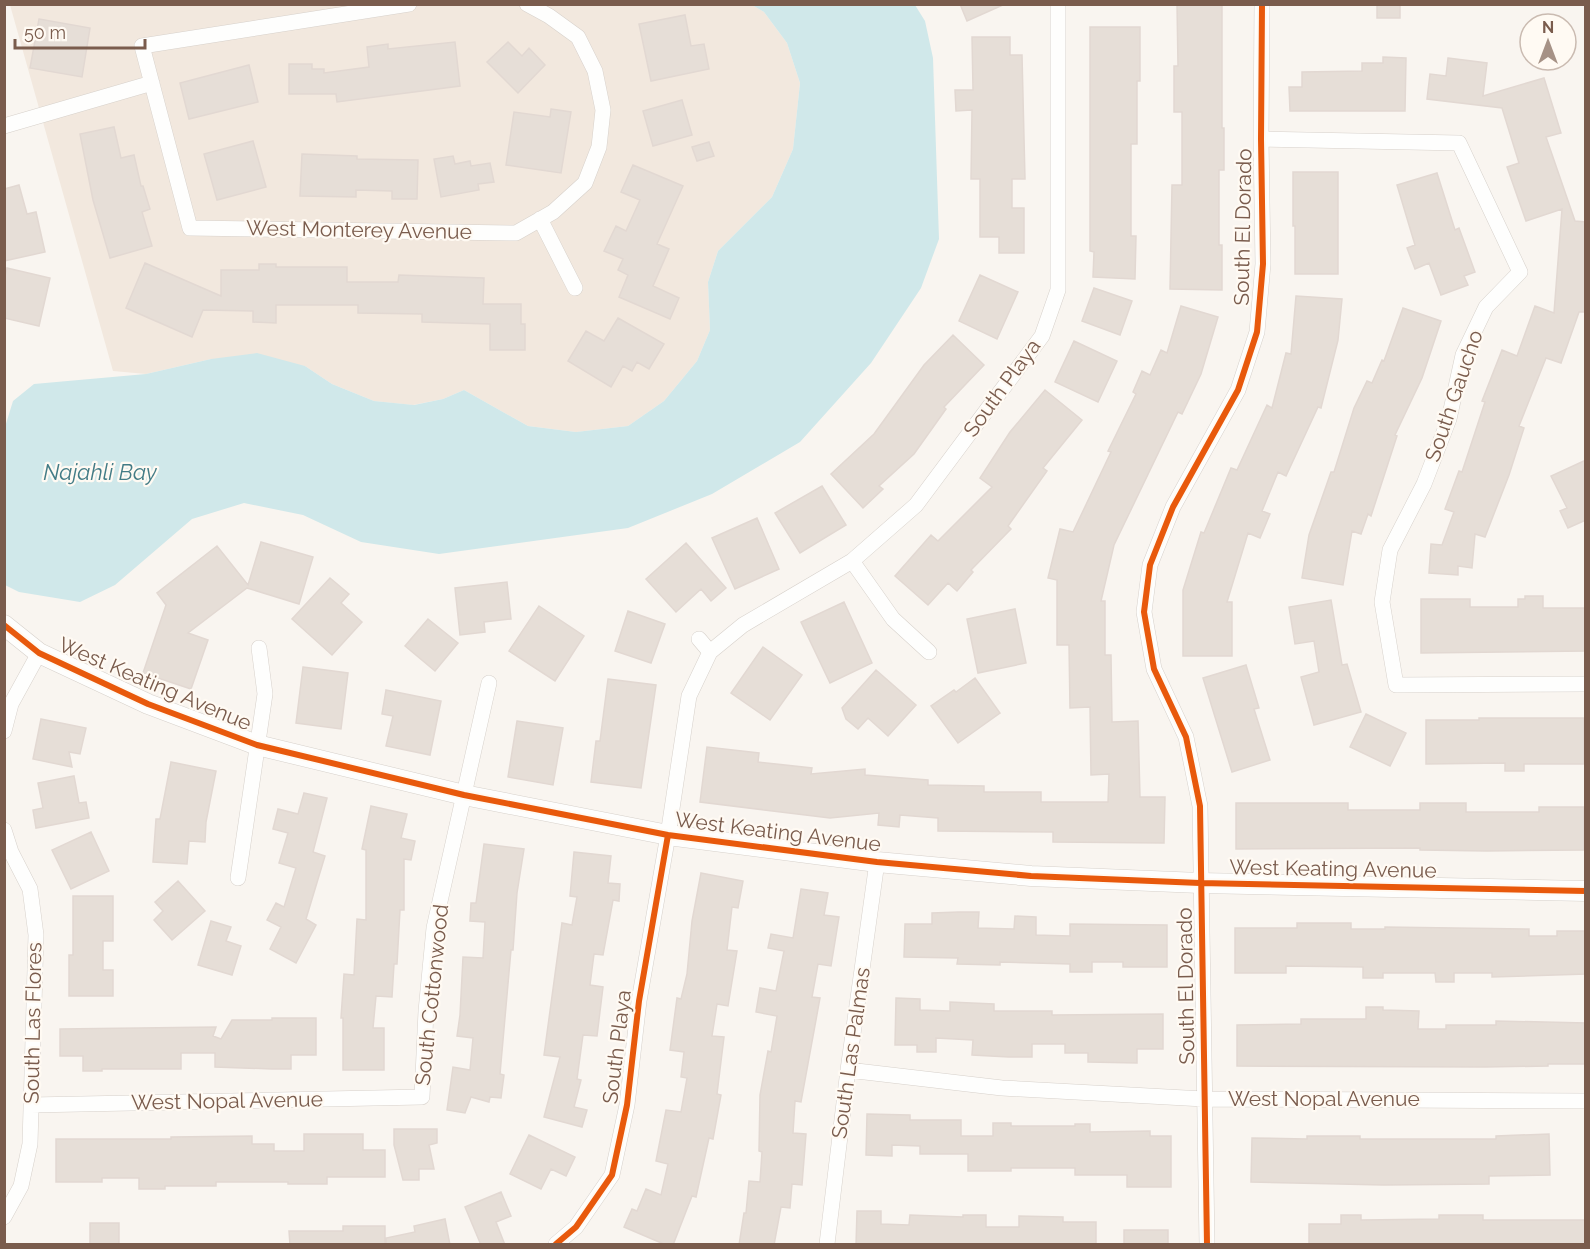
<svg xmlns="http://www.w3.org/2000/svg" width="1590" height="1249" viewBox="0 0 1590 1249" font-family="Raleway,sans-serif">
	<rect width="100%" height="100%" fill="#f9f5f0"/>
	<path fill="#f2e8de" d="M10,5H752L764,12L787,43L800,83L793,149L772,197L718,251L708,282L710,330L697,361L664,401L628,426L576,432L528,426L464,390L443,399L413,405L374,401L332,384L305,366L211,359L146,374L113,371Z"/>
	<path fill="#d0e8ea" d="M752,5H915L925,21L933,58L939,239L921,288L871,363L800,442L712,494L628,528L439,554L361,542L303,515L244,503L192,519L115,585L80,602L19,592L5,585V427L13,401L34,384L146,374L211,359L257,353L305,366L332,384L374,401L414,405L443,399L464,390L528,426L576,432L628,426L664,401L697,361L710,330L708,282L718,251L772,197L793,149L800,83L787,43L764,12Z"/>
	<path fill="#e6ded7" stroke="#e2d8d2" stroke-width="1.5" d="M960,4H1005L967,21Z
		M1177,4H1222V128H1224V170H1219V245H1222V290L1170,289L1172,185H1182V112H1174V66H1178Z
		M1377,4H1400V18H1377Z
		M685,15L691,46L704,44L709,69L651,81L639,24Z
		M39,19L90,28L82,77L30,68Z
		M1090,27H1140V81H1137V144H1131V236H1136L1135,279L1093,277L1094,252L1090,251Z
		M972,37H1010V55H1022L1025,179H1012V208H1024V253H999V237H980V179H971L972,110L956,111L955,90H973Z
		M455,42L460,86L337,102L336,94H289V64H312V69H324V73L369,67L367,47L388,44V49Z
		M508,42L522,56L529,48L545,65L518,93L487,62Z
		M1383,57L1406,58L1405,111H1290L1289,87H1302V72L1362,71V63H1383Z
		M1448,58L1487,63L1483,96L1544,78L1561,133L1546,137L1575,221L1586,222V312H1579L1561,363L1546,358L1519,426L1524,428L1509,475L1485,537L1475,534L1472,568L1458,566V575L1429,573L1431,544L1442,545L1454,512L1445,509L1459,471L1462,472L1485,402L1482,401L1502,350L1517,356L1535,306L1554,313L1562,209L1526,221L1507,167L1519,163L1502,108L1427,99L1430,74L1446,76Z
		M249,65L258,102L189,119L180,83Z
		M682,100L692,135L653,146L643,111Z
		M551,109L571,112L561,173L506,165L514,112L550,117Z
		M114,127L121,158L134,155L141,186H143L150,209L142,212L152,246L110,258L93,200L80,134Z
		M253,141L266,187L217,200L204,154Z
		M709,142L714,156L697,161L692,147Z
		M302,154L357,156V159L418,160L417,199H392V191L356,190V197L300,196Z
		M453,156L455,164L470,161L471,166L490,163L494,182L478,184L479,190L441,197L434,159Z
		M633,165L683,186L657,244L669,249L653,286L679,298L670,319L619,297L628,275L618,270L623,259L604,251L616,226L626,231L640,200L621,192Z
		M1293,172H1338V274H1295V226H1293Z
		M1437,173L1455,230L1459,228L1475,272L1464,276L1468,285L1441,295L1429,263L1415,269L1407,248L1415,245L1397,185Z
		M19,185L27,214L36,212L45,252L4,261V189Z
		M145,263L221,296V270H259V264H276V267H347V282H398L399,275L484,278L483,304H521V324H525V350H490V324L422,322V314L358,313V305H276V323L253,322V311L203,310L192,337L126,308Z
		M7,268L50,278L39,326L4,318V280Z
		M980,275L1018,292L997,339L959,321Z
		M1094,288L1132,301L1120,335L1082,321Z
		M1296,296L1342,299L1338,340L1321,408L1318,407L1286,476L1278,472L1262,511L1270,514L1260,538L1248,533L1227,602H1232V656H1183V590L1201,532L1204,533L1231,468L1237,470L1267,405L1272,408L1286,353L1291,354Z
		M1181,306L1218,317L1201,374L1182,414L1178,412L1114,545L1101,601H1105V655H1111L1112,722L1138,721L1140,797H1165L1164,843L1053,842V832L938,831V818L900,815L899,827L878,825L879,813L830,818L700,802L707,747L759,753L758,762L812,768L811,774L865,769V775L928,780V785L984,786V792H1041V802H1108L1109,774L1091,775L1090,707L1070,708L1069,645H1057V580L1048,578L1060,529L1073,532L1111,452L1108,451L1136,394L1133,392L1142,371L1150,375L1161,350L1167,353Z
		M1403,308L1441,321L1422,378L1395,435L1397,436L1371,516L1368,514L1361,534L1352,531L1343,585L1302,578L1309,535L1331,472H1334L1354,408L1367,381L1372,383L1382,360L1384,361Z
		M618,318L664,344L649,369L637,362L632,371L623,366L611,387L568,361L586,331L604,341Z
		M953,335L984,365L944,407L946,409L914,454L879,486L883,489L863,508L831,474L874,434L924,365Z
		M1074,341L1117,361L1098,402L1055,382Z
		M1045,390L1082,420L1043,468L1047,471L1008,526L1011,529L971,570L973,572L957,591L948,583L928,605L895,576L931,535L938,541L992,487L980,478L1010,432Z
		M1586,460V520L1568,528L1560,511L1567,508L1551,476Z
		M822,486L846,525L800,553L775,513Z
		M757,518L779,569L735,589L712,538Z
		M261,542L313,557L299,604L247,588L188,633L208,640L191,689L143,673L166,605L157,593L217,546L248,585Z
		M686,543L726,588L711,601L701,589L676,612L646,579Z
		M330,578L349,594L341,603L362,622L332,655L292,619Z
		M507,582L511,619L484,622L485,632L460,635L455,588Z
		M1525,596H1543V608H1586V651L1421,653V599H1470V607H1518V599H1525Z
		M1331,600L1342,665L1347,664L1361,712L1314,725L1301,677L1319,672L1314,641L1295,644L1289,607Z
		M844,602L872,663L830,683L801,622Z
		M539,606L584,636L555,681L509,651Z
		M1015,609L1026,663L978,673L967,619Z
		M628,611L665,624L651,663L615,651Z
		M428,619L458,643L435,671L405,646Z
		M763,647L802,675L770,720L731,693Z
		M1246,665L1259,708L1254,709L1270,760L1232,772L1203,678Z
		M303,667L348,673L341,729L296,723Z
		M876,670L916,705L888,736L868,718L858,729L846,719L842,708Z
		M975,678L1000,713L958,743L931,706L954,690L956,692Z
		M608,679L656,685L641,788L591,782L596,741H600Z
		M386,690L441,701L430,755L386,746L393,716L382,714Z
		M1366,714L1406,733L1390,766L1350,747Z
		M1479,718H1584V764H1524V771H1505V763L1426,764V720H1479Z
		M41,719L86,728L80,754L69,752L72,767L33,759Z
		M517,721L563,728L553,785L508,777Z
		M171,762L216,771L206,822L205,842L189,841L187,864L153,862L156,819H160Z
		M74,776L79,803L86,802L89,818L36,828L33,810L43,808L38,783Z
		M304,793L327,798L313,852L325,856L306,919L316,925L296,963L270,949L281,927L267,920L276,903L284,907L296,868L279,863L288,833L273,829L278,809L298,814Z
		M1236,803H1348V810H1420V803H1466V812H1539V807H1584V850L1487,851L1420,850V848L1236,849Z
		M371,806L407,814L401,838L415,841L411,860L404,859V910H400L397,964H394L392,997L376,996L373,1028H384V1070H343V1018H341L344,974L354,975L357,919L366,920V850L362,849Z
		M91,832L109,871L71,889L52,850Z
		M484,844L524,849L517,893L513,950H511L500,1074L504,1075L501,1098L490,1097L489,1102L471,1097L465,1113L447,1110L453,1067L470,1070L473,1038L457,1036L460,1015L463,957L483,958L485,922L470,921L471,903H476Z
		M574,852L611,856L608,883L620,884L619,901L613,900L603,955L594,954L590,985L603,987L597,1036L583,1035L577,1079L581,1080L574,1107L587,1110L582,1127L544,1117L560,1057L544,1055L562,923L572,925L577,897L570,896Z
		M701,873L743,881L738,908L732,907L727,950L737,951L728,1006L717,1004L712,1036L724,1037L717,1094L721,1095L713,1139L709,1138L696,1197L692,1196L673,1245H666L624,1227L632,1209L637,1211L646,1189L661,1195L668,1164L656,1161L666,1110L681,1112L687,1078L681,1077L684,1052L670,1050L677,998L681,999L687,974L692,921Z
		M178,881L205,911L172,940L154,920L163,911L155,902Z
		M801,889L828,893L824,915L839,917L831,966L818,964L812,997L820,998L801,1102L795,1101L793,1133L806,1134L802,1185L792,1184L790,1208L781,1207L774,1245H739L744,1213H746L749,1181L760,1182L762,1152L759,1151L760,1095L768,1051L771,1052L777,1016L756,1012L760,988L776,991L784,951L768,948L771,934L793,938Z
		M73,896H113V941H103V970H113V996H69V955H73Z
		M959,912H979L978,928L1014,929L1015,916L1036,917V935L1070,936V924L1167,925V967H1123V962H1092V972H1070V964L1000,962V965L957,964L958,958L904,957L905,924H932V913Z
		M211,921L231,927L226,941L241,946L232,975L198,965Z
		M1297,923H1351V929H1385V927L1529,929V936H1557V931H1586V974L1492,977V973H1454V982H1436L1435,973H1383V978H1363V967L1286,966V973H1235V928H1297Z
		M896,998L920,999V1010L950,1011V1002L994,1004V1011H1052V1015L1163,1014V1049H1137V1063L1088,1062V1053H1065V1044H1032V1057H1009L972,1055L973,1040L936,1038V1052H917V1045H895Z
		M1366,1007H1383V1010L1419,1011L1418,1029H1446V1025H1496V1021L1586,1023V1064H1548V1066L1485,1067L1237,1066V1025L1301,1024V1019H1366Z
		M272,1018H316V1055H291V1069H272L215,1067V1053H181V1069H102V1071H83V1056H60V1029L216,1027L213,1036L221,1039L232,1020H272Z
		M867,1114L910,1115V1120H961V1136H993V1123H1011V1126H1075V1124H1090V1132L1150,1131V1136H1171V1187H1127V1175H1075V1168H1011V1171H968V1154H920V1146L892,1145V1156L866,1155Z
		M394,1129H437V1143L429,1145L434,1169H419V1180H403L394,1145Z
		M304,1134H363V1150H385V1177H327V1184H288V1182H216V1186H165V1189H139V1178H102V1182H56V1139H171V1137L252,1136V1144H274V1151H304Z
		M1549,1134L1550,1175L1489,1176V1184L1384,1185L1251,1182L1252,1138L1307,1139V1136H1360V1139H1496V1136Z
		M529,1135L575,1157L566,1176L551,1169L541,1189L510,1174Z
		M501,1192L511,1216L496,1222L505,1245H481L465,1207Z
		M857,1211H881V1224L909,1225L910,1215L963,1217V1215H986V1227H1019V1216L1063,1217V1222H1096V1245H856Z
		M1341,1215H1361V1220L1439,1219V1215H1483V1220H1586V1245H1309V1224H1341Z
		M445,1219L450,1245H386V1238L415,1232L414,1226Z
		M90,1223H119V1245H90Z
		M343,1226H385V1245H290L289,1231H343Z
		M1124,1230H1168V1245H1124Z"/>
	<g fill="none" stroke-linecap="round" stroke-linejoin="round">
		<defs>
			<path id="minor" d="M409,4L142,46L190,228L516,233L553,212L585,183L599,147L603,110L595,71L578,37L549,16L527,4
				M4,126L152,83
				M1261,139L1459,143L1520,272L1486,307L1463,355L1449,419L1424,484L1390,550L1382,602L1396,685L1586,684
				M540,219L575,288
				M852,561L893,619L929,652
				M699,639L710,652
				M4,731L11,704L39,653
				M4,830L11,852L30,889L36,935L30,1144L21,1186L4,1217
				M238,878L265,694L259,648
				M848,1070L1002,1088L1204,1099L1586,1101
				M31,1105L422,1097L426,1011L434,928L489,683
				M556,1244L576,1227L612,1175L627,1105L639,1001L668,835L689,696L710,652L743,625L852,561L916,505L1042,336L1058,290V4
				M827,1244L848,1070L877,862
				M1207,1244L1200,806L1186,737L1154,669L1144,612L1150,565L1173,507L1238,390L1257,332L1263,264L1261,139L1262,4"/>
			<path id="tertiary" d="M4,625L39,653L148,704L257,745L464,795L668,835L877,862L1031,876L1200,883L1586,891"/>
		</defs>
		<use href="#minor" stroke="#d7d1cb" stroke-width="16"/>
		<use href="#tertiary" stroke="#d7d1cb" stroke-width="21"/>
		<use href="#minor" stroke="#fefefd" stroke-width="15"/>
		<use href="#tertiary" stroke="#fefefd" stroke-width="20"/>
		<defs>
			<path id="cycleway" d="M4,625L39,653L148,704L257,745L464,795L668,835L877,862L1031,876L1200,883L1586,891
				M556,1244L576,1227L612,1175L627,1105L639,1001L668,835
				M1207,1244L1200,806L1186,737L1154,669L1144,612L1150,565L1173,507L1238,390L1257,332L1263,264L1261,139L1262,4"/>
		</defs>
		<use href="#cycleway" stroke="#fffaf3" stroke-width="10"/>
		<use href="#cycleway" stroke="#e8590c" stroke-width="6"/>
	</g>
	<g text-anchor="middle" stroke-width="4.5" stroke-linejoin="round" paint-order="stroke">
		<g font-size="21" fill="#7a5c4d" stroke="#fffaf3">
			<text transform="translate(1243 227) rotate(-89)" y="7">South El Dorado</text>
			<text transform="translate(359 230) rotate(1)" y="7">West Monterey Avenue</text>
			<text transform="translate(1002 388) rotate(-54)" y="7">South Playa</text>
			<text transform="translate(1454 396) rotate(-71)" y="7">South Gaucho</text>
			<text transform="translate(155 684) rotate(23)" y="7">West Keating Avenue</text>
			<text transform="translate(778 832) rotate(7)" y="7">West Keating Avenue</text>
			<text transform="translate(1333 869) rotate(1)" y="7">West Keating Avenue</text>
			<text transform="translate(1186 986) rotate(-91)" y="7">South El Dorado</text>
			<text transform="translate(432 995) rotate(-84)" y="7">South Cottonwood</text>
			<text transform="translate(33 1023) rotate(-89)" y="7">South Las Flores</text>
			<text transform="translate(617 1047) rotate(-83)" y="7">South Playa</text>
			<text transform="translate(851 1053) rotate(-82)" y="7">South Las Palmas</text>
			<text x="1324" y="1106">West Nopal Avenue</text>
			<text transform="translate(227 1101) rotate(-1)" y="7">West Nopal Avenue</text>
		</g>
		<g font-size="22" font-style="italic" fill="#437c86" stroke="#fffaf3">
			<text x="100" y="480">Najahli Bay</text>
		</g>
	</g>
	<rect width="1590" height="1249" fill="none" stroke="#7a5c4d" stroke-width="12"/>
	<g transform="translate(1548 42)"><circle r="28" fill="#fffaf3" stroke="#cabbb1" stroke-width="1.5"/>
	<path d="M0-4.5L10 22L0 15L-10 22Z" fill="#a69286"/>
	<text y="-9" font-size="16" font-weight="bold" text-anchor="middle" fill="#7a5c4d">N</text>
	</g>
	<path d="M15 39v9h130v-9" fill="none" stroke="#7a5c4d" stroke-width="3"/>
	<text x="24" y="39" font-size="18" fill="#7a5c4d" stroke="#fffaf3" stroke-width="4.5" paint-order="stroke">50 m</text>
</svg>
